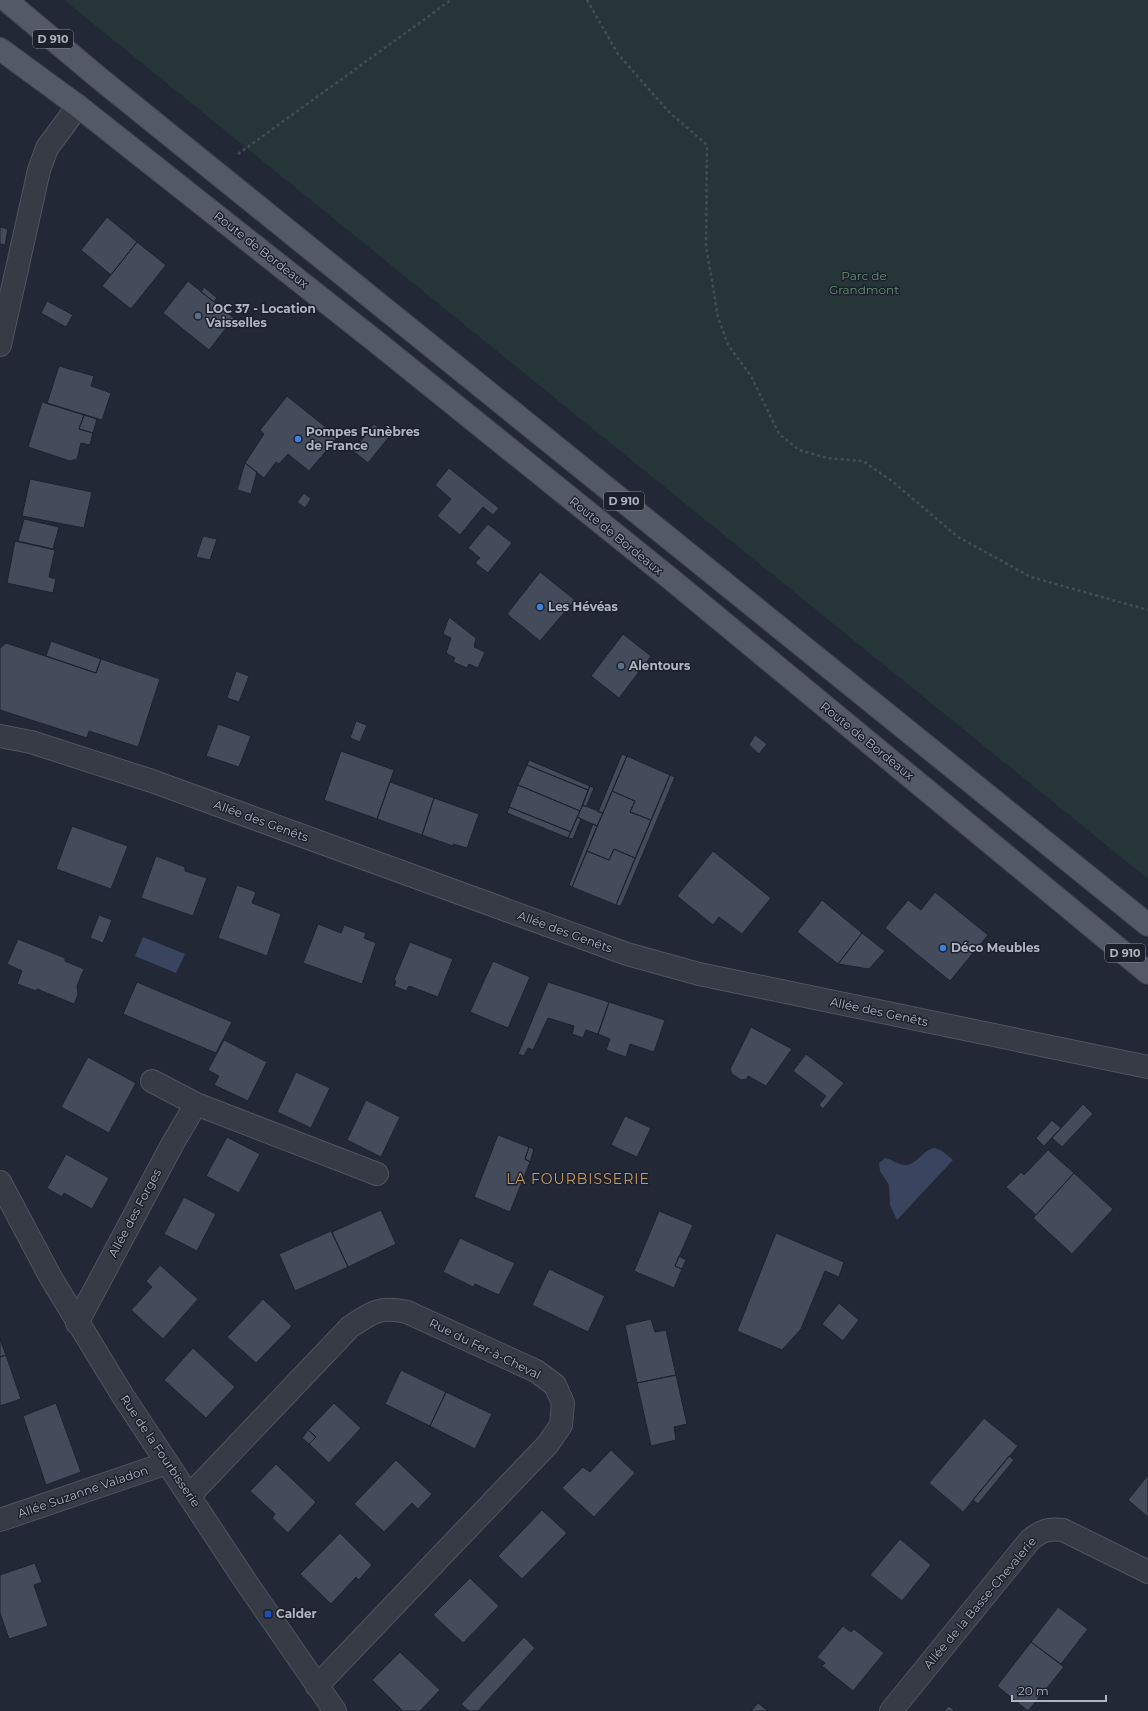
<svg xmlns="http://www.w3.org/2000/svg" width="1148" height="1711" viewBox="0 0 1148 1711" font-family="Montserrat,sans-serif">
	<rect width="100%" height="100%" fill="#222836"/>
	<path fill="#253538" d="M64,0H1148V879Z"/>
	<path fill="#39445e" d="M143,937L185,954L176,973L135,956Z
		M935,1148L942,1151L953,1160L897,1220L890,1205L889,1185L880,1171L879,1163L885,1158C893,1159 898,1166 907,1165C918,1163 924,1149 935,1148Z"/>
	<path fill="#444b5a" stroke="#1d222d" d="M107,217L137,242L111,275L81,250Z
		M0,227L8,229L5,245L0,244Z
		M137,242L166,265L131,309L102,286Z
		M188,281L234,318L209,350L163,313Z
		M204,287L217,298L214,302L201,292Z
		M47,301L73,315L66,327L41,313Z
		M59,366L94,376L91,386L111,393L102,420L47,403Z
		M287,396L338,437L309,471L288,454L279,464L276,462L264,478L245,463L264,434L260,430Z
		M42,402L84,415L79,429L93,433L90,445L81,443L77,459L70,461L28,447Z
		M84,415L97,419L93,433L79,429Z
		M374,424L389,437L368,463L353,451Z
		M245,463L257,472L251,494L237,490Z
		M449,468L499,508L493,515L483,507L460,535L437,516L451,499L435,485Z
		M30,479L92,492L84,528L22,516Z
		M304,493L311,499L305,508L297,502Z
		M24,519L59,527L53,549L18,541Z
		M488,524L512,543L488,573L475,563L480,558L468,548Z
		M203,536L217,539L210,560L196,557Z
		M15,541L55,550L49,577L56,579L53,593L7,583Z
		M540,572L575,600L540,641L507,614Z
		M449,617L476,638L474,647L485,652L478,668L469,664L467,668L453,662L455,658L446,653L451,638L443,634Z
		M623,634L651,656L619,698L591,676Z
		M51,641L101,659L96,673L46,656Z
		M6,643L96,673L101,659L160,679L138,747L89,731L87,738L0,710V648Z
		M236,671L249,676L239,702L227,698Z
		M356,721L367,725L360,742L350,738Z
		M218,724L251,736L239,767L206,756Z
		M755,735L767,744L759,754L749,745Z
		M341,751L394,770L377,819L324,800Z
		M622,754L627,756L603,813L598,812Z
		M627,756L670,775L651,820L630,812L635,801L612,791Z
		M529,760L590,786L588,790L527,765Z
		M527,765L588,790L580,811L518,785Z
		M670,775L675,777L621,906L616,905Z
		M390,782L434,798L422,835L377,819Z
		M518,785L580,811L571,832L509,807Z
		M590,786L594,788L586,807L583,805Z
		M612,791L635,801L630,812L651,820L635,858L614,849L609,860L587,851Z
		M434,798L479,814L467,848L453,844V846L422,835Z
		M583,805L603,813L597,826L577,817Z
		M509,807L571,832L568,838L507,813Z
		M577,817L581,819L573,839L568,838Z
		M593,824L597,826L572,887L569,885Z
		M72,826L128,846L111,889L56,869Z
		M614,849L635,858L616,905L572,887L587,851L609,860Z
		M713,851L771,898L742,934L719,917L713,925L677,896Z
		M156,856L185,867V871L207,878L193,916L141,898Z
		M237,885L256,892L252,903L281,914L267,956L218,938Z
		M935,892L988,935L950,981L885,928L908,900L921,910Z
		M822,900L862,933L838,964L797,932Z
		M99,915L112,920L103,943L90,938Z
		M318,924L341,933L344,925L366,933L364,938L376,943L362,984L303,963Z
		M862,933L885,951L869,969L838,964Z
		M18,939L65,958V961L84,969L77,986L78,995L74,1004L37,989L36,991L17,984L22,971L7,964Z
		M410,942L453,959L438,997L409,986L406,991L394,986L396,981L394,980Z
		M493,961L530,977L508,1028L470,1012Z
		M137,982L232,1022L216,1053L123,1014Z
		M548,982L609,1002L598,1034L586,1030L583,1038L572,1034L574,1026L548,1018L533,1050L528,1048L524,1056L518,1054Z
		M609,1002L665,1020L654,1052L630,1044L626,1057L606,1050L610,1039L598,1034Z
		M751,1027L792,1049L766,1086L748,1076L747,1079L741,1080L732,1074L730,1069Z
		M224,1040L267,1062L248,1101L214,1085L219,1076L208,1070Z
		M806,1054L844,1083L823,1109L819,1105L826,1096L793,1071Z
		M88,1057L136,1083L109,1133L61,1107Z
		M296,1072L330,1088L311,1128L277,1112Z
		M366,1100L400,1117L381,1157L347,1140Z
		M1083,1104L1093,1114L1062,1147L1052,1138Z
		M625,1116L651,1128L637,1157L611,1145Z
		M1052,1120L1061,1128L1044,1146L1036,1138Z
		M498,1135L529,1147L525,1159L530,1162L510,1212L474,1197Z
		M227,1137L260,1154L239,1193L206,1176Z
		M529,1147L534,1149L530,1162L525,1159Z
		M1048,1150L1074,1173L1036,1215L1006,1187L1021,1172L1024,1175Z
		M66,1154L109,1178L92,1209L64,1193L62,1197L47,1188Z
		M1074,1173L1113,1209L1072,1254L1033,1218Z
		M184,1197L216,1214L197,1251L164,1234Z
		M381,1210L396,1244L348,1267L332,1232Z
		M659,1211L693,1225L675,1266L682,1269L674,1288L634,1271Z
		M331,1231L348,1267L295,1291L279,1254Z
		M776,1233L844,1262L839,1277L825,1271L801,1329L782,1350L737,1331Z
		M460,1238L515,1263L499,1295L475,1284L473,1287L443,1272Z
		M679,1256L686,1260L682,1269L675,1266Z
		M160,1265L198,1299L163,1339L131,1310L152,1287L146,1281Z
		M549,1269L605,1296L588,1332L532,1305Z
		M263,1299L292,1326L256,1363L227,1337Z
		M839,1303L859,1320L843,1341L822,1324Z
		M651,1319L655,1332L666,1330L676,1375L637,1383L625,1325Z
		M0,1339L6,1355L0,1357Z
		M193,1348L235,1387L206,1418L164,1380Z
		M6,1355L21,1399L0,1406V1357Z
		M401,1370L446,1392L430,1426L385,1404Z
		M676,1375L687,1424L674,1427L676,1440L651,1446L637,1383Z
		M446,1392L492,1414L475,1449L430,1426Z
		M56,1403L81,1472L46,1485L23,1416Z
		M334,1403L361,1428L329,1463L309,1444L316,1437L308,1430Z
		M984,1418L1018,1446L963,1512L929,1483Z
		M308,1430L316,1437L309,1444L302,1438Z
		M611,1450L635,1473L594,1517L562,1488L583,1467L590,1472Z
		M1009,1456L1014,1460L978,1504L973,1500Z
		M396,1460L432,1494L418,1509L412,1503L384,1532L354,1504Z
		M276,1464L316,1502L288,1533L272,1518L275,1514L250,1491Z
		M1148,1475V1517L1128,1500Z
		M542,1510L567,1533L522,1579L498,1556Z
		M340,1533L372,1565L359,1580L356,1577L331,1604L300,1574Z
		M900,1539L931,1565L902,1601L870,1575Z
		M35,1563L42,1582L34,1585L48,1626L9,1639L0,1613V1575Z
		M470,1578L499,1606L463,1643L433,1615Z
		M1058,1607L1088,1629L1061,1664L1031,1642Z
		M843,1626L851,1632L854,1629L884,1653L853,1691L822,1666L825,1663L817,1657Z
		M524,1637L535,1648L478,1711H469L461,1704Z
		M1031,1642L1064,1667L1028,1711L997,1686Z
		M400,1652L440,1690L420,1711H403L372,1680Z
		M758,1703L768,1711H751Z
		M949,1706L955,1711H944Z"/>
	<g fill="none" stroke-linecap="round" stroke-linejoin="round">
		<defs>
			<path id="minor" d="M0,345L39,170L47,148L78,106
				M0,736L31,742L152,781L627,954L699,974L1148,1067
				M152,1081L196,1104
				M0,1182L51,1278L123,1396L246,1582L335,1711
				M77,1323L173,1143L196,1104L377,1174
				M190,1495L350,1327C372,1312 380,1306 407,1312L536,1371L555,1385L563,1403L561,1425L548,1444L317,1686
				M0,1520L167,1463
				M891,1711L1030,1540C1041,1531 1048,1528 1063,1530L1148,1572"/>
			<path id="primary" d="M6,0L99,78L1148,925
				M0,49L78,106L379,344L672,580L1148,973"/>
		</defs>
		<use href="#minor" stroke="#505561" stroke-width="24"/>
		<use href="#primary" stroke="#3f4450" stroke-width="24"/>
		<path stroke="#425054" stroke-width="2.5" stroke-dasharray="3 3" stroke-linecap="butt" d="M587,0L618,54L668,111L707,145L706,246L718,317L728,345L751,376L779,434L799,450L827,458L863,461L892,481L958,537L1031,577L1148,610
			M238,154L451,0"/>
		<use href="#minor" stroke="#363b46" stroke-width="22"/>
		<use href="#primary" stroke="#545966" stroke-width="22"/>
	</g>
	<g fill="#5c6f8a" stroke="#1b202b" stroke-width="1.5">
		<circle cx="198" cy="316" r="4"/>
		<circle cx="621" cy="666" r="4"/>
	</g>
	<g fill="#3f7fe0" stroke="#1b202b" stroke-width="1.5">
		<circle cx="298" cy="439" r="4"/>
		<circle cx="540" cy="607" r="4"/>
		<circle cx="943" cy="948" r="4"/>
	</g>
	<rect fill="#1a4fb4" stroke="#1b202b" stroke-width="1.5" x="264" y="1610" width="8" height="8" rx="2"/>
	<g text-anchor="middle" stroke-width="3" stroke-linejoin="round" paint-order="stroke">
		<g fill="#1b202b" stroke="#838895" stroke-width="1">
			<rect x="33" y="30" width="40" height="18" rx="3"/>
			<rect x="604" y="492" width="40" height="18" rx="3"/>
			<rect x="1105" y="944" width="40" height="18" rx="3"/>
		</g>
		<g font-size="11" font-weight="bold" fill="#b0b5c3">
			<text x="53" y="43">D 910</text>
			<text x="624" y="505">D 910</text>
			<text x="1125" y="957">D 910</text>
		</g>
		<g font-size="12" fill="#b0b5c3" stroke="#1b202b">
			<text transform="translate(261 250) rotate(38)" y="4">Route de Bordeaux</text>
			<text transform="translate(616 536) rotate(39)" y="4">Route de Bordeaux</text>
			<text transform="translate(867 741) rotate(39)" y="4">Route de Bordeaux</text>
			<text transform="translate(261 821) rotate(20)" y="4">Allée des Genêts</text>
			<text transform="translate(565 932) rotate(20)" y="4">Allée des Genêts</text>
			<text transform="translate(879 1012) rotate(12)" y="4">Allée des Genêts</text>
			<text transform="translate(135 1213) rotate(-62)" y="4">Allée des Forges</text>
			<text transform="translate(485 1349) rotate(26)" y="4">Rue du Fer-à-Cheval</text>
			<text transform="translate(160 1451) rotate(56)" y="4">Rue de la Fourbisserie</text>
			<text transform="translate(83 1492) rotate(-19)" y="4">Allée Suzanne Valadon</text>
			<text transform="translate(980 1603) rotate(-50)" y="4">Allée de la Basse-Chevalerie</text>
		</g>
		<g font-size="12" fill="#6a9177" stroke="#1b202b">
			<text x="864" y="280">Parc de<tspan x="864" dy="14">Grandmont</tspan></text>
		</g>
		<g font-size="12" font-weight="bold" fill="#b0b5c3" stroke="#1b202b" text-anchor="start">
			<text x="206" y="313">LOC 37 - Location<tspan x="206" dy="14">Vaisselles</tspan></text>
			<text x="306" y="436">Pompes Funèbres<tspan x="306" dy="14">de France</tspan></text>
			<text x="548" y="611">Les Hévéas</text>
			<text x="629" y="670">Alentours</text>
			<text x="951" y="952">Déco Meubles</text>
			<text x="276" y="1618">Calder</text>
		</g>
		<g font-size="14" letter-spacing="1" fill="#c99c65" stroke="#1b202b">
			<text x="578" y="1184">LA FOURBISSERIE</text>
		</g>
	</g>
	<path d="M1012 1695v6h94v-6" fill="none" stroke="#b0b5c3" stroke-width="2"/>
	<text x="1018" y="1695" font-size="12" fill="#b0b5c3" stroke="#1b202b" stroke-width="3" paint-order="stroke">20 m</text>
</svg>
